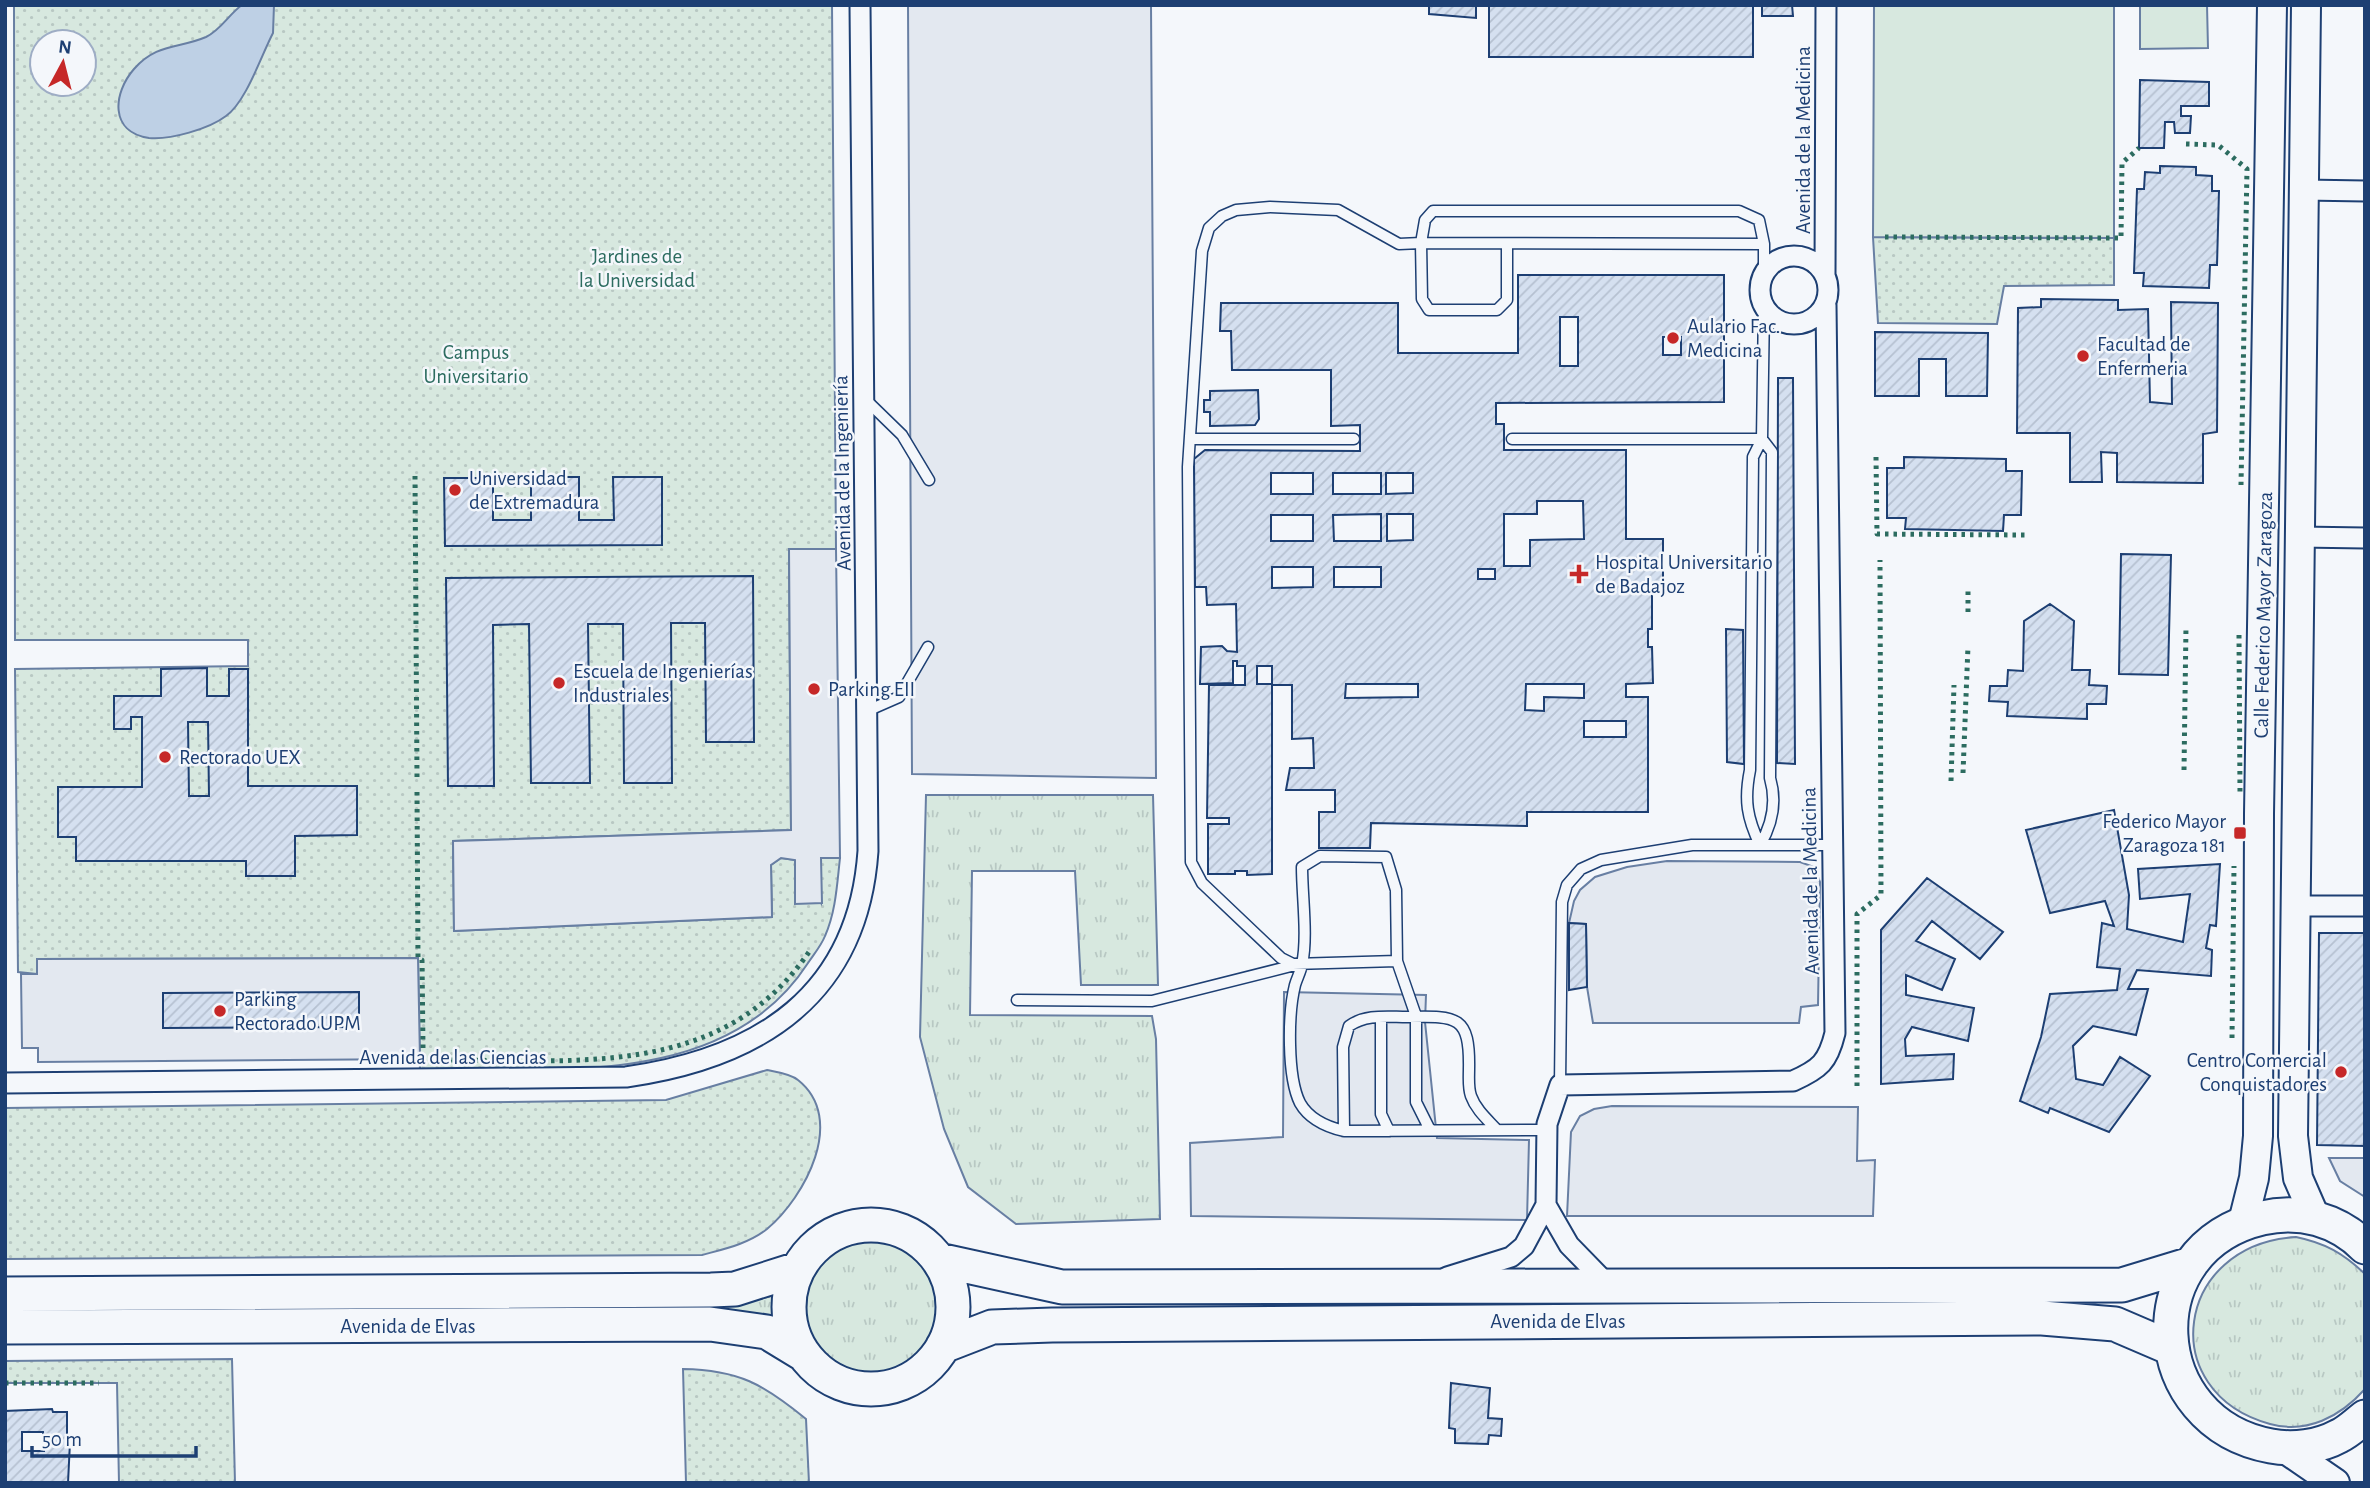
<svg xmlns="http://www.w3.org/2000/svg" width="2370" height="1488" viewBox="0 0 2370 1488" font-family="'Alegreya Sans',sans-serif">
	<defs>
		<pattern id="grass-tufts" width="24" height="20" patternUnits="userSpaceOnUse" patternTransform="scale(1.75)"><rect width="24" height="20" fill="#d7e8df"/><path d="M3 7l-1-3M5 7V3M7 7l1-3M15 17l-1-3M17 17v-4M19 17l1-3" fill="none" stroke="#b8c8c3"/></pattern>
		<pattern id="park-dots" width="8" height="8" patternUnits="userSpaceOnUse" patternTransform="scale(1.75)"><rect width="8" height="8" fill="#d7e8df"/><path d="M2 2h.1M6 6h.1" fill="none" stroke="#b8c8c3" stroke-width="1.8" stroke-linecap="round"/></pattern>
		<pattern id="building-hatch" width="6" height="6" patternUnits="userSpaceOnUse" patternTransform="scale(1.75)"><rect width="6" height="6" fill="#d5e0f0"/><path d="M-1 1l2-2M0 6l6-6M5 7l2-2" fill="none" stroke="#b6c1d1"/></pattern>
	</defs>
	<rect width="100%" height="100%" fill="#f4f7fb"/>
	<path fill="url(#grass-tufts)" stroke="#687fa3" stroke-width="2" d="M926,795H1153L1158,985H1081L1075,871H972L970,1015L1152,1016L1156,1039L1160,1219L1016,1224L968,1187L944,1129L920,1037Z
		M2296,1237C2325,1243 2343,1253 2365,1274V1389C2340,1417 2307,1434 2270,1424C2154,1392 2175,1244 2296,1237Z
		M804 1307a68 68 0 1 1 136 0a68 68 0 1 1-136 0Z
		M776,1295L777,1321L715,1311V1301L745,1302Z"/>
	<path fill="url(#park-dots)" stroke="#687fa3" stroke-width="2" fill-rule="evenodd" d="M14,5H832L836,549L789,550L791,830L453,841L454,931L772,917L771,865L781,858L795,860L821,903V858H840C837,884 836,911 825,936C821,946 814,954 808,963C726,1090 551,1068 420,1070L418,958L37,959V974L18,972L15,669L248,666V640H15ZM42,42H84V84H42Z
		M1873,237L2114,238V285L2004,286L1997,324L1878,323Z
		M767,1070C777,1072 791,1074 798,1080C847,1119 805,1197 767,1229C748,1244 724,1249 702,1255L5,1259V1108L666,1100Z
		M232,1359L235,1483H119L117,1383H5V1361Z
		M683,1369C739,1370 763,1384 806,1419L809,1483H686Z"/>
	<path fill="#d7e8df" stroke="#687fa3" stroke-width="2" d="M1874,5H2114V238L1873,237Z
		M2140,5H2207L2208,48L2140,49Z"/>
	<path fill="#e3e8f0" stroke="#687fa3" stroke-width="2" d="M908,5H1151L1156,778L912,774Z
		M789,549H836L840,858H821L822,903L795,904V860L781,858L771,865L772,917L454,931L453,841L791,830Z
		M1667,861L1800,862L1814,867L1820,882L1818,1005L1801,1007L1799,1023H1593L1587,987L1586,924L1569,923L1574,901L1580,890L1595,877L1627,867Z
		M418,958L420,1059L38,1062V1048H22L21,974H37V959Z
		M1284,992L1426,995L1425,1022L1437,1138L1529,1140L1527,1220L1191,1216L1190,1143L1283,1137Z
		M1612,1106L1858,1107L1857,1161L1875,1160L1873,1216H1567L1571,1132L1580,1116L1594,1109Z
		M2329,1158H2365V1197L2340,1181Z"/>
	<path fill="#bed0e5" stroke="#687fa3" stroke-width="2" d="M242,5H274L273,33C261,56 246,102 226,116C209,129 170,140 149,138C109,132 113,93 134,69C157,43 178,49 206,37C221,30 229,14 242,5Z"/>
	<path fill="url(#building-hatch)" stroke="#1d3f73" stroke-width="2" fill-rule="evenodd" d="M1429,5H1476V18L1429,14Z
		M1489,5H1753V57H1489Z
		M1762,5H1792L1793,16H1762Z
		M2140,80L2209,82V106H2181V116H2191L2190,133H2175L2174,122H2165L2164,148H2139Z
		M2160,166L2196,167V175L2212,176V191H2219L2217,265H2210L2209,288L2143,286L2144,273H2134L2137,189H2144L2145,172L2160,173Z
		M1518,275H1724V402L1496,403V424H1504V450H1626V539H1663V593H1652V629H1648V647H1652L1653,683L1626,684V697H1648V812H1527V826L1371,823L1370,848H1319V812H1335V790H1286L1290,768H1314L1313,738L1292,739V685H1272V874L1247,875V871H1235V874H1208V824H1229V818H1207L1209,685H1245V666H1237V661H1233V683L1200,684L1201,647L1222,646L1227,651L1237,652L1236,604L1207,605L1206,587H1195L1194,459L1205,450L1360,451V425L1331,426V370H1232L1231,331H1220L1221,303H1398V353H1518ZM1560,317H1578V366H1560ZM1663,337H1681V355H1663ZM1271,473H1313V494H1271ZM1333,473H1381V494H1333ZM1386,473H1413V493L1386,494ZM1537,501H1583L1584,539L1530,540V566H1504V514H1537ZM1381,514V541H1334L1333,515ZM1387,514H1413V540L1387,541ZM1271,515H1313V541H1271ZM1272,567H1313V587L1272,588ZM1334,567H1381V587H1334ZM1478,569H1495V579H1478ZM1257,666H1272V684H1257ZM1346,684H1418V697L1345,698ZM1526,684H1584V698L1544,697V711L1525,710ZM1584,721H1626V737H1584Z
		M2041,299L2118,300V310L2148,309L2150,402L2172,404L2171,302L2218,303L2217,432L2203,434V483L2117,482V453L2101,452L2102,482H2070V433H2017L2018,308L2041,307Z
		M1875,332L1988,333L1987,396H1946V359H1919V396H1875Z
		M1778,378H1793L1795,764L1777,763Z
		M1258,390L1259,419L1255,425L1210,426V412H1204V400H1210V391Z
		M1904,457L2006,459V471H2022L2021,515H2004L2003,531L1905,529L1906,518H1887V468H1904Z
		M531,477H579V520H614L613,477H662V545L445,546L444,478H493V520H531Z
		M2121,554L2171,555L2168,675L2119,674Z
		M753,576L754,742H706L705,623H671L672,783H624L623,624H588L590,783H531L529,624L493,625L494,786H448L446,578Z
		M2050,604L2074,621L2072,670H2090L2089,685L2107,686L2106,704H2087V719L2007,716L2008,702L1989,701L1990,686H2007L2008,670L2023,671L2024,621Z
		M1726,629L1743,630L1744,764L1727,762Z
		M207,668V696H229V669H248V786H357V835L295,836V876H246V861H76V837H58V787H142V717H131V729H114V696H161V669ZM188,722H208L209,796H189Z
		M2114,810L2129,895L2127,929L2183,942L2190,894L2140,899L2138,869L2220,864L2216,926L2210,925L2206,948L2212,950L2211,976L2137,970L2128,989H2148L2136,1035L2093,1026L2073,1046L2076,1079L2103,1085L2120,1057L2150,1076L2109,1132L2050,1108L2048,1113L2020,1101L2041,1037L2050,994L2117,990L2120,969L2097,967L2102,923L2114,926L2105,901L2050,913L2026,830Z
		M1927,878L2003,932L1980,959L1932,921L1916,941L1955,959L1942,990L1906,975V995L1974,1008L1968,1041L1912,1027L1905,1039L1906,1056L1954,1054L1953,1079L1881,1084V930Z
		M1569,923L1586,924L1587,987L1569,990Z
		M2319,933H2365V1146L2317,1145Z
		M359,992V1027L163,1028V993Z
		M1451,1383L1490,1388L1488,1418L1502,1419L1501,1436L1489,1435L1488,1444L1455,1443V1429L1449,1428Z
		M52,1409L53,1412H67V1442H70L68,1483H5V1411ZM22,1432H43L44,1451H22Z"/>
	<g fill="none" stroke-linecap="round" stroke-linejoin="round">
		<defs>
			<path id="service" d="M1764,274V244L1759,220L1739,211H1433L1425,220L1421,243L1764,244
				M865,399L902,435L929,480
				M1190,439H1354
				M1512,439H1762
				M1762,439L1772,452L1770,778C1777,802 1773,823 1760,845C1747,818 1744,800 1750,770L1753,457L1762,439L1764,306
				M867,711L899,697L928,647
				M1397,961L1293,964L1281,958L1202,883L1191,862L1188,467L1202,251L1209,228L1222,216L1236,210L1270,207L1338,210L1399,244L1421,243L1422,299L1429,310H1497L1507,300V244
				M1017,1000L1152,1001L1295,965
				M1381,1017V1114L1389,1131
				M1560,1085L1562,902L1567,885L1581,869L1601,860L1692,845H1832
				M1430,1130L1416,1102V1016L1397,961L1396,890L1386,857L1320,856L1302,867C1302,896 1308,937 1302,964C1301,971 1297,978 1295,985C1288,1013 1287,1077 1300,1103C1309,1119 1327,1127 1344,1131L1547,1130
				M1344,1131L1343,1047L1349,1026C1366,1014 1386,1017 1407,1017C1457,1016 1470,1015 1469,1069C1469,1078 1468,1088 1471,1096C1476,1110 1488,1120 1497,1130"/>
			<path id="minor" d="M2304,190L2365,191
				M1760 290a34 34 0 1 1 68 0a34 34 0 1 1-68 0Z
				M1825,274L1826,5
				M2300,537L2365,538
				M2295,906H2365
				M5,1083L626,1077C760,1058 858,995 868,851L860,5
				M1546,1205L1547,1124L1560,1085L1793,1081C1820,1069 1828,1062 1835,1033L1826,305
				M1447,1277L1511,1257L1524,1246L1546,1205L1569,1245L1609,1286"/>
			<path id="secondary" d="M2306,5L2293,1136L2298,1178L2315,1217
				M2243,1222L2254,1178L2258,1136L2259,814L2272,5
				M2284,1448L2335,1483"/>
			<path id="trunk" d="M789 1307a82 82 0 1 1 164 0a82 82 0 1 1-164 0Z
				M2365,1247C2338,1220 2300,1209 2262,1218C2134,1248 2144,1423 2271,1446C2293,1450 2319,1447 2339,1436C2348,1432 2356,1424 2365,1417
				M939,1260L1062,1287L2122,1285L2191,1264
				M5,1294L711,1290L735,1289L798,1269
				M5,1327L710,1324L767,1332L803,1354
				M943,1346L992,1327L1052,1325L2042,1318L2115,1324L2171,1348"/>
		</defs>
		<use href="#service" stroke="#1d3f73" stroke-width="13"/>
		<use href="#minor" stroke="#1d3f73" stroke-width="23"/>
		<use href="#secondary" stroke="#1d3f73" stroke-width="32"/>
		<use href="#trunk" stroke="#1d3f73" stroke-width="37"/>
		<use href="#service" stroke="#f4f7fb" stroke-width="10"/>
		<use href="#minor" stroke="#f4f7fb" stroke-width="19"/>
		<use href="#secondary" stroke="#f4f7fb" stroke-width="28"/>
		<use href="#trunk" stroke="#f4f7fb" stroke-width="33"/>
		<path stroke="#2c6c60" stroke-width="5" stroke-dasharray="3.5 5" stroke-linecap="butt" d="M2186,144L2218,145L2247,169L2241,485
			M1885,237L2121,238L2122,163L2139,148
			M1876,457L1877,534L2025,535
			M415,476L417,777
			M1968,612V589
			M2239,635L2240,793
			M2184,770L2186,626
			M1963,773L1968,646
			M1951,781L1954,685
			M417,792L418,958L422,960L423,1048
			M2232,1038L2234,866
			M432,1060C572,1059 722,1082 811,949
			M1857,1086V914L1881,895L1880,560
			M5,1383H99"/>
	</g>
	<g fill="#c62828" stroke="#f4f7fb" stroke-width="2.5">
		<circle cx="1673" cy="338" r="7"/>
		<circle cx="2083" cy="356" r="7"/>
		<circle cx="455" cy="490" r="7"/>
		<path d="M1575.5 563.5h7v7h7v7h-7v7h-7v-7h-7v-7h7z"/>
		<circle cx="559" cy="683" r="7"/>
		<circle cx="814" cy="689" r="7"/>
		<circle cx="165" cy="757" r="7"/>
		<rect x="2233" y="826" width="14" height="14" rx="3.5"/>
		<circle cx="220" cy="1011" r="7"/>
		<circle cx="2341" cy="1072" r="7"/>
	</g>
	<g text-anchor="middle" stroke-width="5" stroke-linejoin="round" paint-order="stroke">
		<g font-size="21" fill="#1d3f73" stroke="#f4f7fb">
			<text transform="translate(1803 140) rotate(-90)" y="7">Avenida de la Medicina</text>
			<text transform="translate(842 473) rotate(-91)" y="7">Avenida de la Ingeniería</text>
			<text transform="translate(2263 615) rotate(-89)" y="7">Calle Federico Mayor Zaragoza</text>
			<text transform="translate(1810 881) rotate(-91)" y="7">Avenida de la Medicina</text>
			<text x="453" y="1064">Avenida de las Ciencias</text>
			<text x="1558" y="1328">Avenida de Elvas</text>
			<text x="408" y="1333">Avenida de Elvas</text>
		</g>
		<g font-size="21" fill="#2c6c60" stroke="#f4f7fb">
			<text x="637" y="263">Jardines de<tspan x="637" dy="24">la Universidad</tspan></text>
			<text x="476" y="359">Campus<tspan x="476" dy="24">Universitario</tspan></text>
		</g>
		<g font-size="21" fill="#1d3f73" stroke="#f4f7fb" text-anchor="start">
			<text x="1687" y="333">Aulario Fac.<tspan x="1687" dy="24">Medicina</tspan></text>
			<text x="2097" y="351">Facultad de<tspan x="2097" dy="24">Enfermeria</tspan></text>
			<text x="469" y="485">Universidad<tspan x="469" dy="24">de Extremadura</tspan></text>
			<text x="1595" y="569">Hospital Universitario<tspan x="1595" dy="24">de Badajoz</tspan></text>
			<text x="573" y="678">Escuela de Ingenierías<tspan x="573" dy="24">Industriales</tspan></text>
			<text x="828" y="696">Parking EII</text>
			<text x="179" y="764">Rectorado UEX</text>
			<text x="2226" y="828" text-anchor="end">Federico Mayor<tspan x="2226" dy="24">Zaragoza 181</tspan></text>
			<text x="234" y="1006">Parking<tspan x="234" dy="24">Rectorado UPM</tspan></text>
			<text x="2327" y="1067" text-anchor="end">Centro Comercial<tspan x="2327" dy="24">Conquistadores</tspan></text>
		</g>
	</g>
	<rect width="2370" height="1488" fill="none" stroke="#1d3f73" stroke-width="14"/>
	<g transform="translate(63 63) rotate(7)"><circle r="33" fill="#f4f7fb" stroke="#9eadc5" stroke-width="2"/>
	<path d="M0-5L12 26L0 18L-12 26Z" fill="#c62828"/>
	<text y="-10" font-size="19" font-weight="bold" text-anchor="middle" fill="#1d3f73">N</text>
	</g>
	<path d="M32 1446v10h164v-10" fill="none" stroke="#1d3f73" stroke-width="3.5"/>
	<text x="42" y="1446" font-size="21" fill="#1d3f73" stroke="#f4f7fb" stroke-width="5" paint-order="stroke">50 m</text>
</svg>
